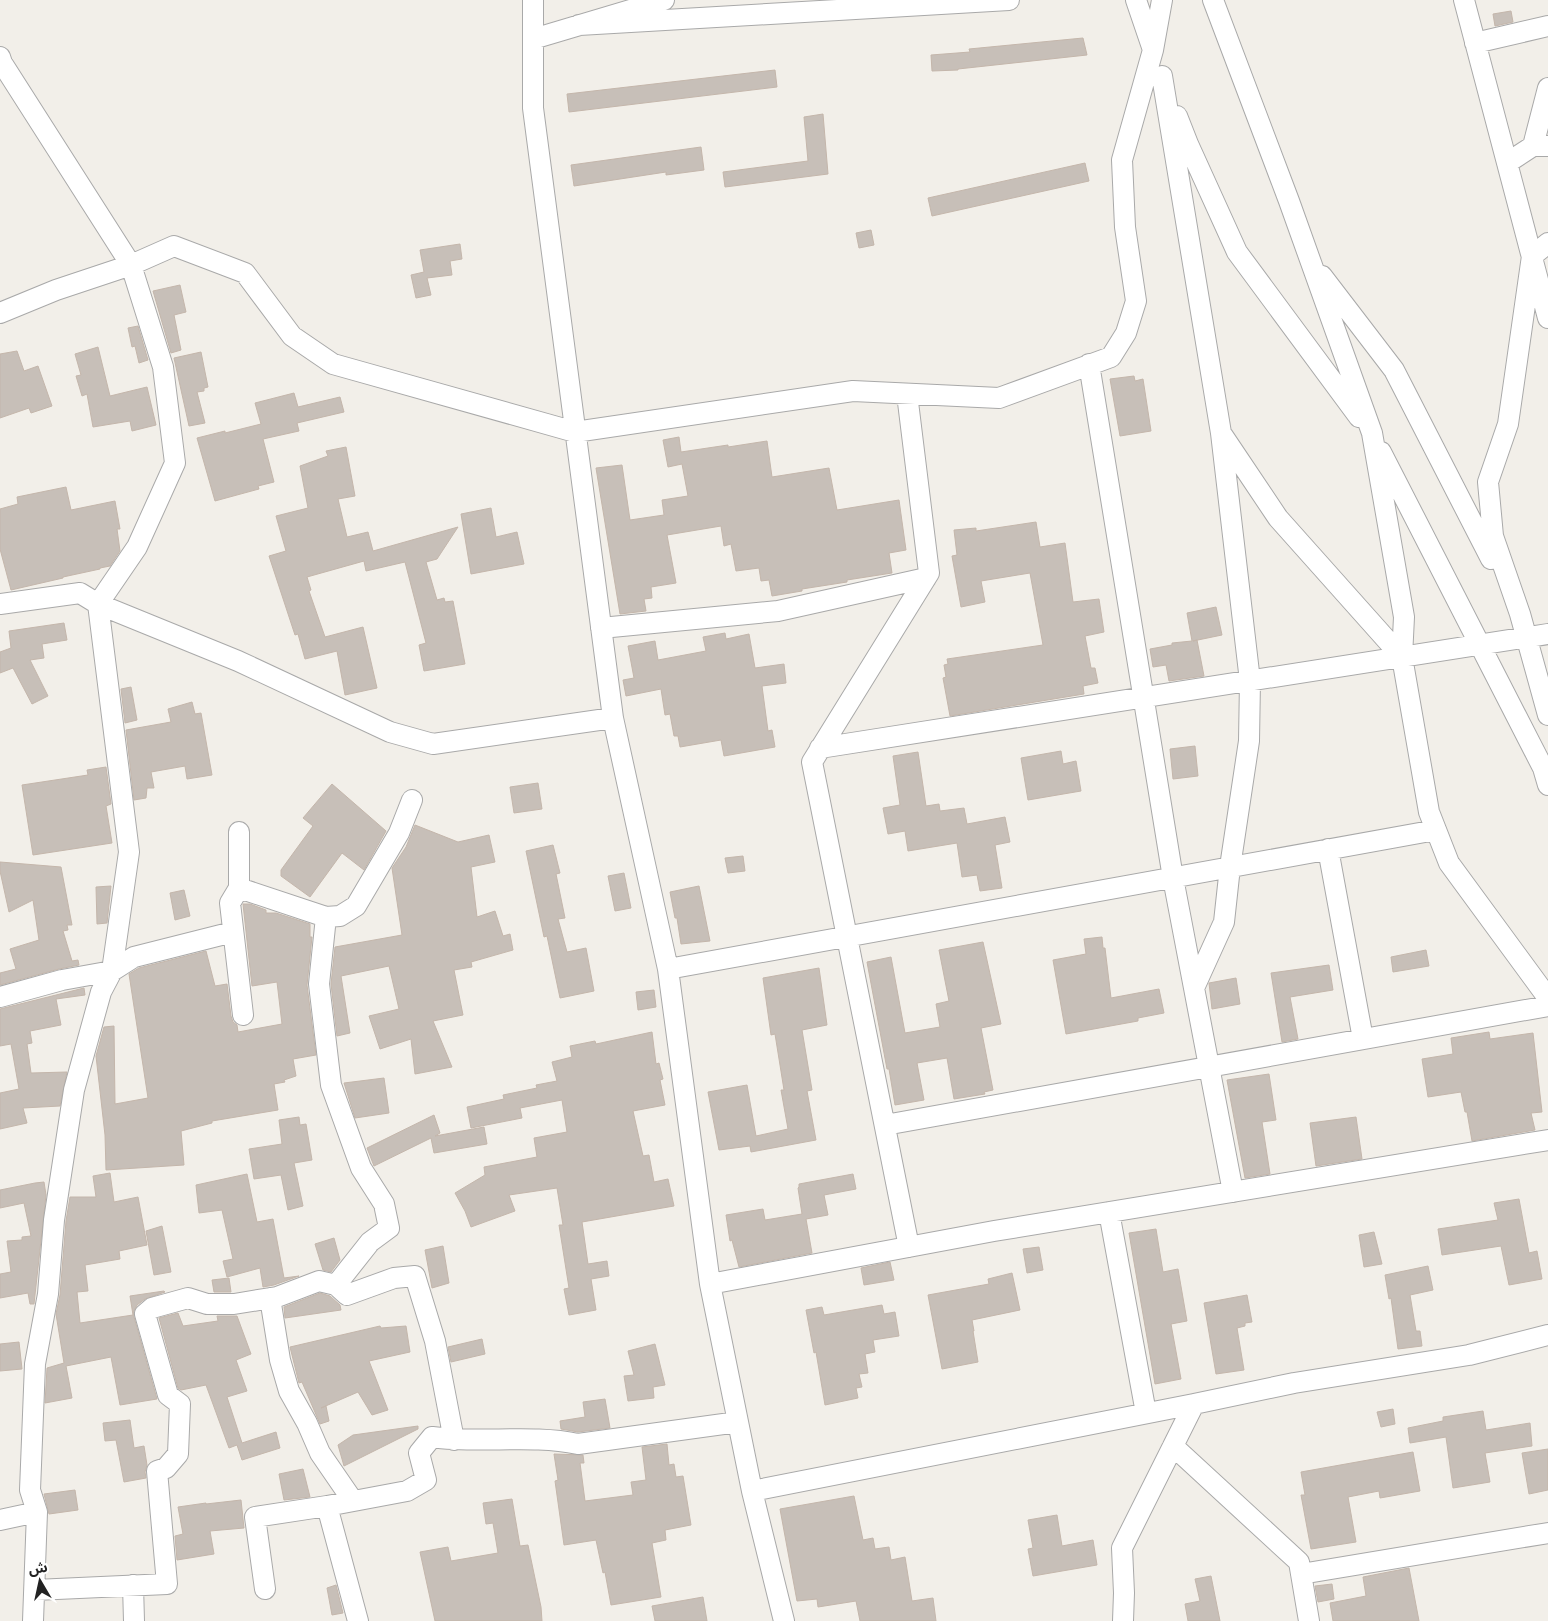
<svg xmlns="http://www.w3.org/2000/svg" width="1548" height="1621" viewBox="0 0 1548 1621" font-family="Inter,'Noto Sans Arabic',sans-serif">
	<rect width="100%" height="100%" fill="#f2efe9"/>
	<path fill="#c7bfb8" stroke="#c4b6ab" d="M1511,11L1513,22L1495,26L1493,14Z
		M1083,38L1087,55L958,69V70L932,71L931,55L970,52L969,49Z
		M775,70L777,87L569,112L567,94Z
		M823,114L828,174L725,187L723,172L808,161L804,117Z
		M701,147L704,170L666,175V172L574,186L571,165Z
		M1085,163L1089,181L932,216L928,198Z
		M871,230L874,245L859,248L856,233Z
		M460,244L462,259L450,261L452,275L427,278L431,295L416,298L411,275L424,272L420,250Z
		M180,285L186,312L174,315L181,350L171,353L153,291Z
		M138,326L148,360L139,363L135,346L132,347L128,328Z
		M98,347L110,396L147,387L156,425L132,431L130,421L93,427L87,394L82,396L76,376L81,375L75,354Z
		M17,351L24,371L38,366L52,406L31,413L29,408L0,418V354Z
		M201,352L208,387L204,388V391L197,392L205,423L189,426L174,358Z
		M1134,376L1135,381L1143,379L1151,431L1120,436L1110,379Z
		M294,393L298,407L340,397L344,412L297,423L299,431L263,439L274,482L258,486L259,489L215,501L197,438L225,431V433L261,424L255,403Z
		M679,437L681,452L728,445V447L767,441L772,477L829,468L837,510L899,500L906,550L889,553L892,573L847,580V582L802,589V591L772,596L769,580L761,581L759,568L736,571L731,544L724,546L721,526L667,535L676,583L651,587L652,598L644,599L646,611L620,614L596,468L622,465L630,520L664,515L662,500L688,496L682,464L668,467L663,440Z
		M346,447L355,496L338,499L347,537L368,532L373,551L458,527L437,559L426,562L437,600L444,598L445,602L453,601L465,664L424,671L419,645L426,643L405,562L366,571L364,561L307,577L311,590L309,591L325,637L363,627L377,688L345,695L337,651L305,659L298,634L295,635L269,556L286,551L276,516L308,508L300,466L328,456L326,451Z
		M66,487L71,510L115,501L120,529H117L120,551L110,566L100,568V569L63,577V578L11,590L0,549V509L18,504L17,497Z
		M491,508L496,537L517,532L524,564L471,574L461,514Z
		M1036,522L1040,547L1065,543L1073,602L1099,599L1104,632L1085,636L1091,668H1095L1098,683L1083,686L1084,694L950,716L943,678L946,677L944,665L948,664L947,659L1043,645L1030,573L981,581L985,602L961,607L952,556L957,555L954,530L976,528V531Z
		M1216,607L1222,635L1193,641L1197,640L1204,676L1169,681L1166,665L1153,667L1150,649L1172,645V643L1192,641L1187,613Z
		M64,623L67,640L42,644L44,658L30,660L48,696L32,704L13,668L0,673V652L11,648L9,631Z
		M725,633L726,639L749,634L755,668L784,664L786,683L762,686L768,731L772,730L775,747L724,756L721,740L680,747L678,736H674L670,714L665,715L661,689L626,696L623,680L634,678L628,646L655,641L658,660L706,651L703,637Z
		M131,687L137,720L125,723L121,689Z
		M192,702L195,714L201,713L212,775L187,779L185,766L151,772L154,788H147L146,798L134,800L126,730L171,722L168,709Z
		M1195,746L1198,776L1173,779L1170,749Z
		M1061,751L1063,764L1076,761L1081,791L1028,800L1021,758Z
		M918,752L926,806L939,804L940,811L964,808L967,824L1005,817L1010,842L995,845L1002,888L980,891L977,875L962,877L957,843L908,851L905,831L888,834L883,808L900,805L893,756Z
		M106,767L111,804L106,806L112,843L33,855L22,785L88,775L87,770Z
		M538,783L542,809L514,813L510,787Z
		M332,784L386,831L364,870L342,853L310,897L281,876V870L313,826L303,818Z
		M415,825L458,842L489,835L495,862L471,867L477,917L495,911L503,936L510,934L513,950L471,962L472,967L454,970L463,1015L433,1021L452,1067L415,1074L411,1039L380,1049L369,1016L399,1009L389,966L341,976L350,1033L337,1036L331,984L335,947L402,935L392,868L406,847Z
		M553,845L560,873L556,874L565,918L558,919L567,952L586,948L594,991L560,998L547,936L544,937L526,851Z
		M743,856L745,871L728,873L725,858Z
		M0,862L61,867L72,925H67L68,930L63,931L72,961L78,960L79,965L59,969L0,985V973L16,969L10,949L39,940L33,900L9,912L0,871Z
		M624,873L631,908L615,911L608,876Z
		M111,886L107,923L97,924L96,887Z
		M699,886L710,941L681,944L677,918H675L670,892Z
		M184,890L190,916L175,920L170,893Z
		M243,904H250L266,910V913H276L310,924V937H312L307,985L316,1055L293,1059L296,1076L284,1080L285,1082L274,1084L278,1110L212,1121V1123L181,1131L184,1165L106,1170L105,1135L96,1056L104,1027L114,1026L115,1104L148,1098L129,974L139,968L206,951L215,986L227,984L231,1016L233,1022L237,1025L238,1032L282,1024L277,982L252,986Z
		M1102,937L1103,948H1105L1111,998L1159,989L1164,1013L1138,1018V1021L1066,1034L1053,960L1086,954L1084,939Z
		M983,942L1001,1024L981,1028L993,1090L984,1092L985,1094L954,1099L947,1058L917,1063L924,1100L895,1105L889,1069H887L867,962L891,957L905,1033L940,1027L936,1004L949,1001L939,950Z
		M1426,950L1429,966L1393,972L1391,957Z
		M1329,965L1333,990L1290,997L1298,1039L1282,1042L1271,973Z
		M819,968L827,1025L802,1030L812,1090L807,1091L816,1140L751,1152L750,1146L719,1150L708,1092L747,1085L756,1136L788,1129L781,1090H784L775,1034L771,1035L763,978Z
		M1236,978L1240,1004L1212,1009L1209,983Z
		M84,988L85,995L56,999L61,1025L30,1031L32,1043L27,1044L31,1073L67,1072L60,1106L23,1108L27,1123L0,1129V1093L19,1089L11,1044L0,1046V1009Z
		M654,990L656,1007L638,1010L636,992Z
		M652,1032L656,1064L659,1063L663,1079L660,1080L665,1105L633,1111L643,1156L649,1155L654,1182L668,1179L674,1206L582,1222L588,1264L607,1261L609,1276L591,1279L596,1310L569,1315L564,1289L569,1288L559,1225H563L557,1188L509,1195L515,1211L471,1227L465,1211L455,1193L485,1175L484,1167L537,1157L534,1138L567,1132L562,1100L520,1108L522,1118L471,1128L467,1107L504,1099L503,1095L537,1088L536,1085L557,1081L552,1062L572,1057L570,1046L595,1041L596,1044Z
		M1489,1032L1490,1039L1533,1033L1542,1112L1531,1113L1535,1130L1472,1141L1467,1112H1465L1461,1092L1428,1097L1422,1059L1453,1054L1451,1038Z
		M1269,1074L1276,1120L1262,1122L1270,1174L1245,1178L1227,1080Z
		M384,1078L389,1113L355,1118L344,1083Z
		M434,1115L440,1133L435,1136L484,1127L487,1144L434,1153L431,1138L374,1166L367,1148Z
		M299,1117L300,1125L306,1124L312,1160L294,1163L303,1206L288,1210L281,1175L254,1179L249,1149L282,1144L279,1120Z
		M1356,1117L1362,1159L1316,1166L1310,1123Z
		M110,1173L114,1202L138,1197L147,1245L119,1251L120,1259L85,1265L88,1291L77,1292L80,1323L133,1315L130,1296L164,1291L165,1292L145,1299L137,1305L134,1311V1317L157,1399L120,1405L111,1357L66,1366L72,1398L45,1403L47,1368L64,1363L56,1314L60,1295L66,1221L70,1197H96L93,1176Z
		M247,1174L257,1222L273,1219L284,1278L299,1276L274,1285L263,1287L260,1268L227,1277L223,1261L233,1259L222,1210L199,1213L196,1185Z
		M853,1174L856,1189L824,1195L828,1215L806,1219L812,1253L739,1267L732,1240L730,1241L726,1215L763,1209L765,1220L802,1214L798,1188L799,1187V1184Z
		M44,1182L46,1195L34,1304H30L28,1293L0,1298V1274L11,1272L7,1241L22,1240V1237L31,1236L24,1203L0,1208V1190L35,1183Z
		M1519,1199L1529,1253L1537,1251L1542,1279L1509,1285L1501,1246L1442,1255L1438,1229L1498,1220L1494,1203Z
		M162,1226L171,1272L154,1275L146,1231Z
		M1156,1229L1163,1272L1178,1269L1187,1321L1171,1324L1181,1379L1155,1384L1129,1233Z
		M1374,1232L1382,1264L1364,1267L1359,1235Z
		M334,1238L340,1260L331,1272L323,1270L315,1244Z
		M443,1246L449,1283L432,1288L425,1250Z
		M1039,1247L1043,1270L1027,1273L1023,1249Z
		M890,1262L894,1280L864,1285L861,1268Z
		M1428,1266L1433,1290L1410,1295L1416,1331H1420L1422,1346L1398,1349L1391,1298L1389,1299L1385,1275Z
		M1012,1273L1020,1310L972,1320L974,1331H973L978,1362L942,1369L928,1295L989,1284L988,1279Z
		M229,1278L231,1292H214L212,1280Z
		M320,1293L330,1296L340,1305L341,1310L285,1318L284,1307Z
		M1247,1295L1252,1322L1245,1323V1326L1237,1328L1244,1370L1216,1374L1204,1303Z
		M882,1305L884,1314L895,1312L899,1336L873,1340L875,1352L865,1354L868,1373L859,1374L862,1387L856,1388L858,1398L825,1405L816,1352L814,1353L806,1310L822,1307L824,1315Z
		M178,1313L183,1326L218,1321L217,1316H237L251,1354L236,1360L247,1391L227,1397L242,1443L276,1432L280,1448L242,1460L237,1445L229,1448L206,1385L181,1390L178,1388L159,1318Z
		M380,1326L381,1328L406,1326L410,1352L369,1361L388,1410L372,1415L358,1392L321,1408L326,1406L329,1421L320,1424L302,1382L299,1383L290,1347Z
		M482,1339L485,1354L451,1362L448,1347Z
		M19,1342L22,1369L0,1371V1344Z
		M655,1344L665,1385L653,1387L654,1398L628,1401L624,1376L634,1375L628,1351Z
		M605,1399L610,1428L578,1432L561,1429L560,1421L585,1417L583,1402Z
		M1393,1409L1395,1424L1381,1427L1377,1412Z
		M1483,1411L1486,1430L1530,1423L1532,1446L1485,1453L1490,1482L1453,1488L1446,1437L1410,1443L1408,1428L1443,1421V1417Z
		M130,1420L134,1448L144,1446L147,1465L145,1472L146,1478L124,1482L116,1440L105,1441L103,1423Z
		M418,1426V1429L344,1466L338,1445L353,1435Z
		M667,1444L669,1465L674,1464L676,1477L683,1476L691,1525L665,1530L666,1540L652,1543L661,1597L611,1605L605,1572L603,1573L596,1540L564,1545L555,1481L558,1480L554,1454L583,1455L584,1463H580L585,1501L633,1495L631,1482L646,1480L642,1447Z
		M1548,1449V1490L1529,1494L1522,1453Z
		M1413,1452L1420,1491L1380,1498L1379,1491L1348,1497L1356,1542L1311,1549L1301,1495H1305L1301,1472Z
		M303,1469L310,1497L284,1500L279,1474Z
		M75,1490L78,1510L49,1514L44,1494Z
		M854,1496L863,1540L873,1538L875,1549L889,1547L891,1560L905,1557L912,1601L933,1598L936,1621H860L856,1601L818,1607L817,1599L797,1601L780,1509Z
		M512,1499L520,1546L528,1545L541,1607L542,1621H435L420,1552L448,1547L451,1561L498,1553L493,1523L486,1524L483,1503Z
		M241,1500L244,1528L210,1531L214,1554L177,1560L175,1536L183,1534L178,1507L206,1503V1504Z
		M1057,1515L1062,1546L1093,1540L1097,1565L1033,1576L1028,1549L1033,1548L1028,1520Z
		M1409,1568L1419,1621H1333L1330,1603L1366,1596L1363,1577Z
		M1211,1576L1220,1621H1188L1185,1604L1200,1601L1195,1579Z
		M1332,1584L1334,1599L1318,1602L1315,1586Z
		M336,1585L343,1613L332,1615L327,1588Z
		M703,1597L707,1621H655L652,1606Z"/>
	<g fill="none" stroke-linecap="round" stroke-linejoin="round">
		<defs>
			<path id="minor" d="M533,0V108L613,718L668,969L710,1284L752,1491L784,1621
				M1136,0L1152,47
				M1213,0L1289,201L1372,433L1404,617L1402,657L1429,812L1449,863L1548,998
				M1464,0L1548,318
				M579,25L1009,0
				M533,39L664,0
				M1475,43L1548,26
				M0,57L2,63L131,265L163,367L175,463L137,547L98,604L129,852L112,971L101,992L74,1090L54,1220L48,1294L35,1364L30,1490L37,1512L33,1621
				M1162,76L1221,433L1250,681L1249,741L1230,867L1224,922L1194,988
				M1177,116L1188,144L1237,252L1359,417
				M1533,146L1548,88
				M1507,163L1533,146H1548
				M1548,243L1532,256L1508,424L1488,482L1493,536L1520,614L1548,715
				M1322,276L1394,370L1491,559
				M0,313L56,290L131,265L174,246L245,273L292,336L333,364L575,432L853,391L999,398L1111,357L1126,333L1136,301L1125,227L1122,160L1153,50L1162,0
				M1089,364L1173,878L1233,1192
				M907,394L929,573L812,762L909,1247
				M1223,436L1278,518L1402,657
				M1381,452L1543,768L1548,785
				M0,604L80,593L98,604L238,661L390,732L433,744L613,718
				M601,628L778,611L926,578
				M820,748L1548,634
				M239,832V888L326,917
				M1328,849L1363,1039
				M239,888L230,903L243,1015
				M668,969L1436,830
				M0,997L62,980L112,971L134,957L233,932
				M885,1125L1548,1006
				M1109,1212L1146,1413
				M710,1284L994,1231L1548,1140
				M336,1285L370,1242L389,1228L384,1204L361,1168L331,1085L319,984L326,917L340,916L356,906L399,833L412,800
				M270,1298L280,1360L289,1391L307,1423L320,1453L353,1501
				M1173,1446L1299,1562L1309,1621
				M752,1491L1194,1404
				M327,1506L407,1491L426,1480L419,1453L432,1437C480,1444 530,1434 578,1444L738,1422
				M0,1520L37,1512
				M1301,1574L1548,1533
				M133,1585L134,1621
				M265,1589L255,1517L327,1506L358,1621
				M35,1590L167,1584L157,1471L166,1468L178,1454L180,1404L168,1395L145,1314L152,1308L188,1298L207,1304H234L277,1297L319,1281L336,1285L347,1295L394,1278L415,1276L435,1341L454,1440
				M1123,1621L1124,1593L1122,1548L1194,1404L1294,1383L1469,1355L1548,1335"/>
		</defs>
		<use href="#minor" stroke="#a9a9a9" stroke-width="22"/>
		<use href="#minor" stroke="#fff" stroke-width="20"/>
	</g>
	<g transform="translate(40 1581) rotate(351)" stroke="#ffffff" stroke-width="4" paint-order="stroke">
	<path d="M0-4L9 19L0 12L-9 19Z" fill="#222222"/>
	<text y="-8" font-size="14" font-weight="bold" text-anchor="middle" fill="#222222">ش</text>
	</g>
</svg>
